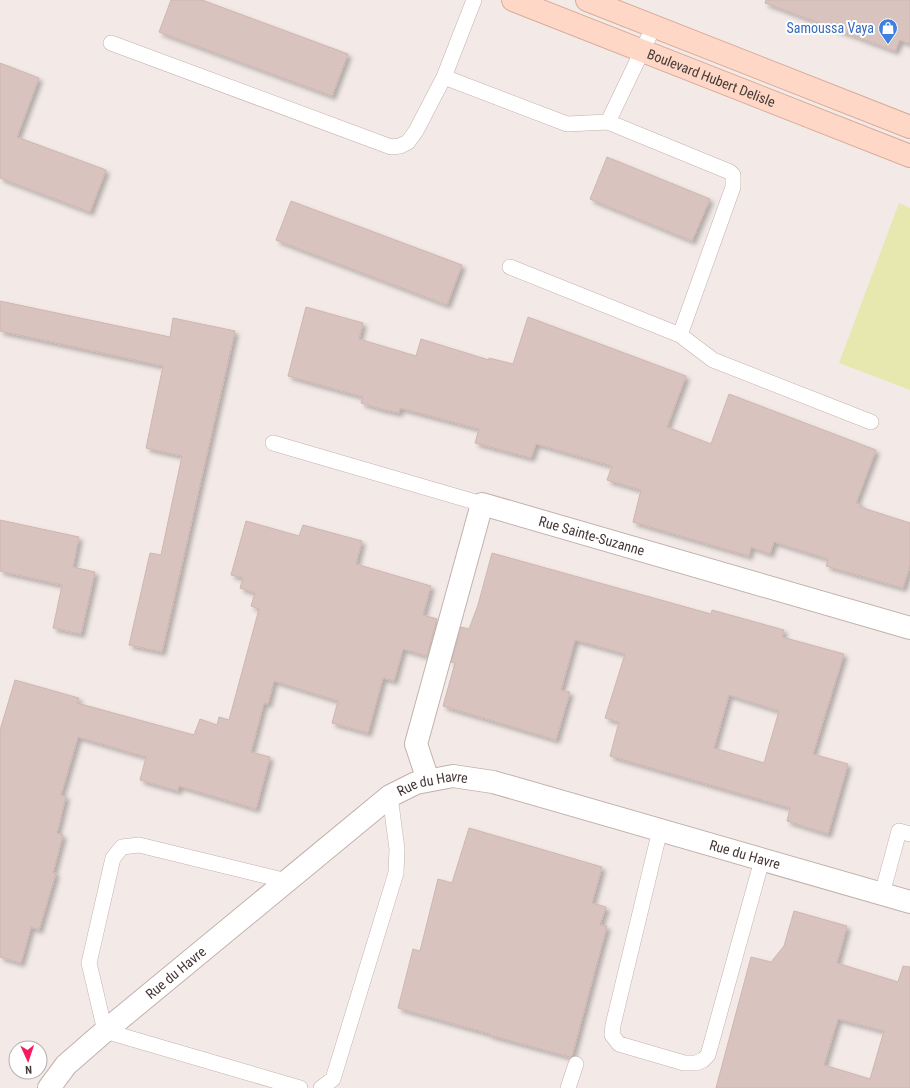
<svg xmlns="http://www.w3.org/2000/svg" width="910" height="1088" viewBox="0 0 910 1088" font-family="'Roboto Condensed',sans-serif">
	<defs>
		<filter id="shadow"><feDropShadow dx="3.5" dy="3.5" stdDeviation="2" flood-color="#0004"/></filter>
	</defs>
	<rect width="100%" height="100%" fill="#f3eae7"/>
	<path fill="#e7e7b0" d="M899,203L910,208V390L839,363Z"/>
	<path fill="#d8c3bf" stroke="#d0b5b0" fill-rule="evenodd" filter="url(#shadow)" d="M171,0H202L348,54L332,96L159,32Z
		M766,0H910V44L900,40L895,51L765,3Z
		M0,63L39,78L17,137L106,170L90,212L0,178Z
		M607,157L710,199L692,241L590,199Z
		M291,201L462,265L447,305L276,240Z
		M0,301L170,337L173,318L235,331L162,652L129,645L150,553L161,555L182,456L146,448L163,366L0,331Z
		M306,307L363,323L359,339L416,356L421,339L489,360V358L513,364L528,317L686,376L667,427L711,444L729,394L876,450L856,503L861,504L860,507L910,523V566L903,588L826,566L828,559L774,542L770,554L751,547L749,556L633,522L641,490L607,480L612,466L536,444L531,458L475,443L479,429L400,408L399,413L381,409L361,403L363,397L288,376Z
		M0,520L79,537L73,567L95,572L81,634L53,628L62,585L0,571Z
		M246,521L299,536L303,525L362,541L356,564L431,586L423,615L437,619L427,656L403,649L394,681L383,678L368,733L332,723L338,701L274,681L268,704L264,703L251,752L270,757L256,809L179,786L178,791L140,780L146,757L78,737L61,795L66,796L57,833L63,835L53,873H56L39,930L31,927L21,963L0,957V730L15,680L79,698L77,703L194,735L200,719L217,725L219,717L229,720L259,609L251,606L255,593L240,588L243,578L231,575Z
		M492,553L711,614L712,610L784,630L782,637L844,654L813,754L848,764L828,834L787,821L790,808L610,756L619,722L605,718L625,654L575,640L561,690L570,692L556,740L443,706L455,663L451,662L461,627L469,629L478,605ZM729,695L779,711L764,763L714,748Z
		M469,828L602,867L592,903L606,907L600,925L607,926L572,1056L570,1057L489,1035L490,1034L398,1008L413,949L420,951L438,879L452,883Z
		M794,911L847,926L837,963L898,982L903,966L910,967V1088H716L751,957L771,962L784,946ZM838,1019L884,1031L870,1079L824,1065Z"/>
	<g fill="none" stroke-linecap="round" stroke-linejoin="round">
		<defs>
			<path id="service" d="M111,43L391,147L400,146L408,142L416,131L444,77L474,0
				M444,77L567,124L608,122L730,172L733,175V187L680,335
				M608,122L654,26
				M510,267L680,335L713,360L871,422
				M273,443L482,504
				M660,830L613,1025L612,1035L619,1044L684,1063H696L703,1060L708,1055L762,860
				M287,881L139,845L122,847L113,858L89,963L105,1031L300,1088
				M882,894L899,831L910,834
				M321,1088L333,1079L396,873L397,849L390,796
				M568,1088L576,1064"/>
			<g id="minor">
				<path id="s1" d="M428,780L416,744L482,504L910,628"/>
				<path id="s2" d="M49,1088L66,1065L105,1031L390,796L416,783L453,776L493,782L910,902"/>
			</g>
			<g id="secondary">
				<path id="s3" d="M513,0L910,156"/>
				<path d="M587,0L910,127"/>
			</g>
		</defs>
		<use href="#service" stroke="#c2b1ad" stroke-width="16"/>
		<use href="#minor" stroke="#c2b1ad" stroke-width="24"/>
		<use href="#secondary" stroke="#d9ac9b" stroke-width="24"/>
		<use href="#service" stroke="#fff" stroke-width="15"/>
		<use href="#minor" stroke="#fff" stroke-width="22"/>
		<use href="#secondary" stroke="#fed7c6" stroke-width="22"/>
	</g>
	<defs>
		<symbol id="shop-pin" viewBox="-11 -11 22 30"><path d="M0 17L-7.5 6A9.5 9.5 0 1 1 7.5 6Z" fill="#3f7fe0" stroke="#fff"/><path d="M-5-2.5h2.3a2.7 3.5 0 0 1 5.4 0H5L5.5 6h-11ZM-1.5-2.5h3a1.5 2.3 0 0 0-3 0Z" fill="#fff"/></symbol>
	</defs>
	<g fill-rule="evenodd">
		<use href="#shop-pin" x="877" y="17" width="22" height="30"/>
	</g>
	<g text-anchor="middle" stroke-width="4" stroke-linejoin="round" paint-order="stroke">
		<g font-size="14" fill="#366cbe" stroke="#fff" text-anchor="end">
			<text x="874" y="33">Samoussa Vaya</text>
		</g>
		<g font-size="14" fill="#463836" stroke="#fff">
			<text dy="5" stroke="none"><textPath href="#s3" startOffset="213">Boulevard Hubert Delisle</textPath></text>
			<text dy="5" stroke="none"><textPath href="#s1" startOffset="401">Rue Sainte-Suzanne</textPath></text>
			<text dy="5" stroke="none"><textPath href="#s2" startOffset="495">Rue du Havre</textPath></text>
			<text dy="5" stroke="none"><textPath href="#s2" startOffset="819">Rue du Havre</textPath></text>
			<text dy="5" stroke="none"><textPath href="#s2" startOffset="172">Rue du Havre</textPath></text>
		</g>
	</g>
	<g transform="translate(28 1060) rotate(177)"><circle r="19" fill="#ffffff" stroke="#b5afaf"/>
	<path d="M0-3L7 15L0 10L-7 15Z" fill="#f8195e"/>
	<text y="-6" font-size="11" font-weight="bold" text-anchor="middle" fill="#463836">N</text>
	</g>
</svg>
